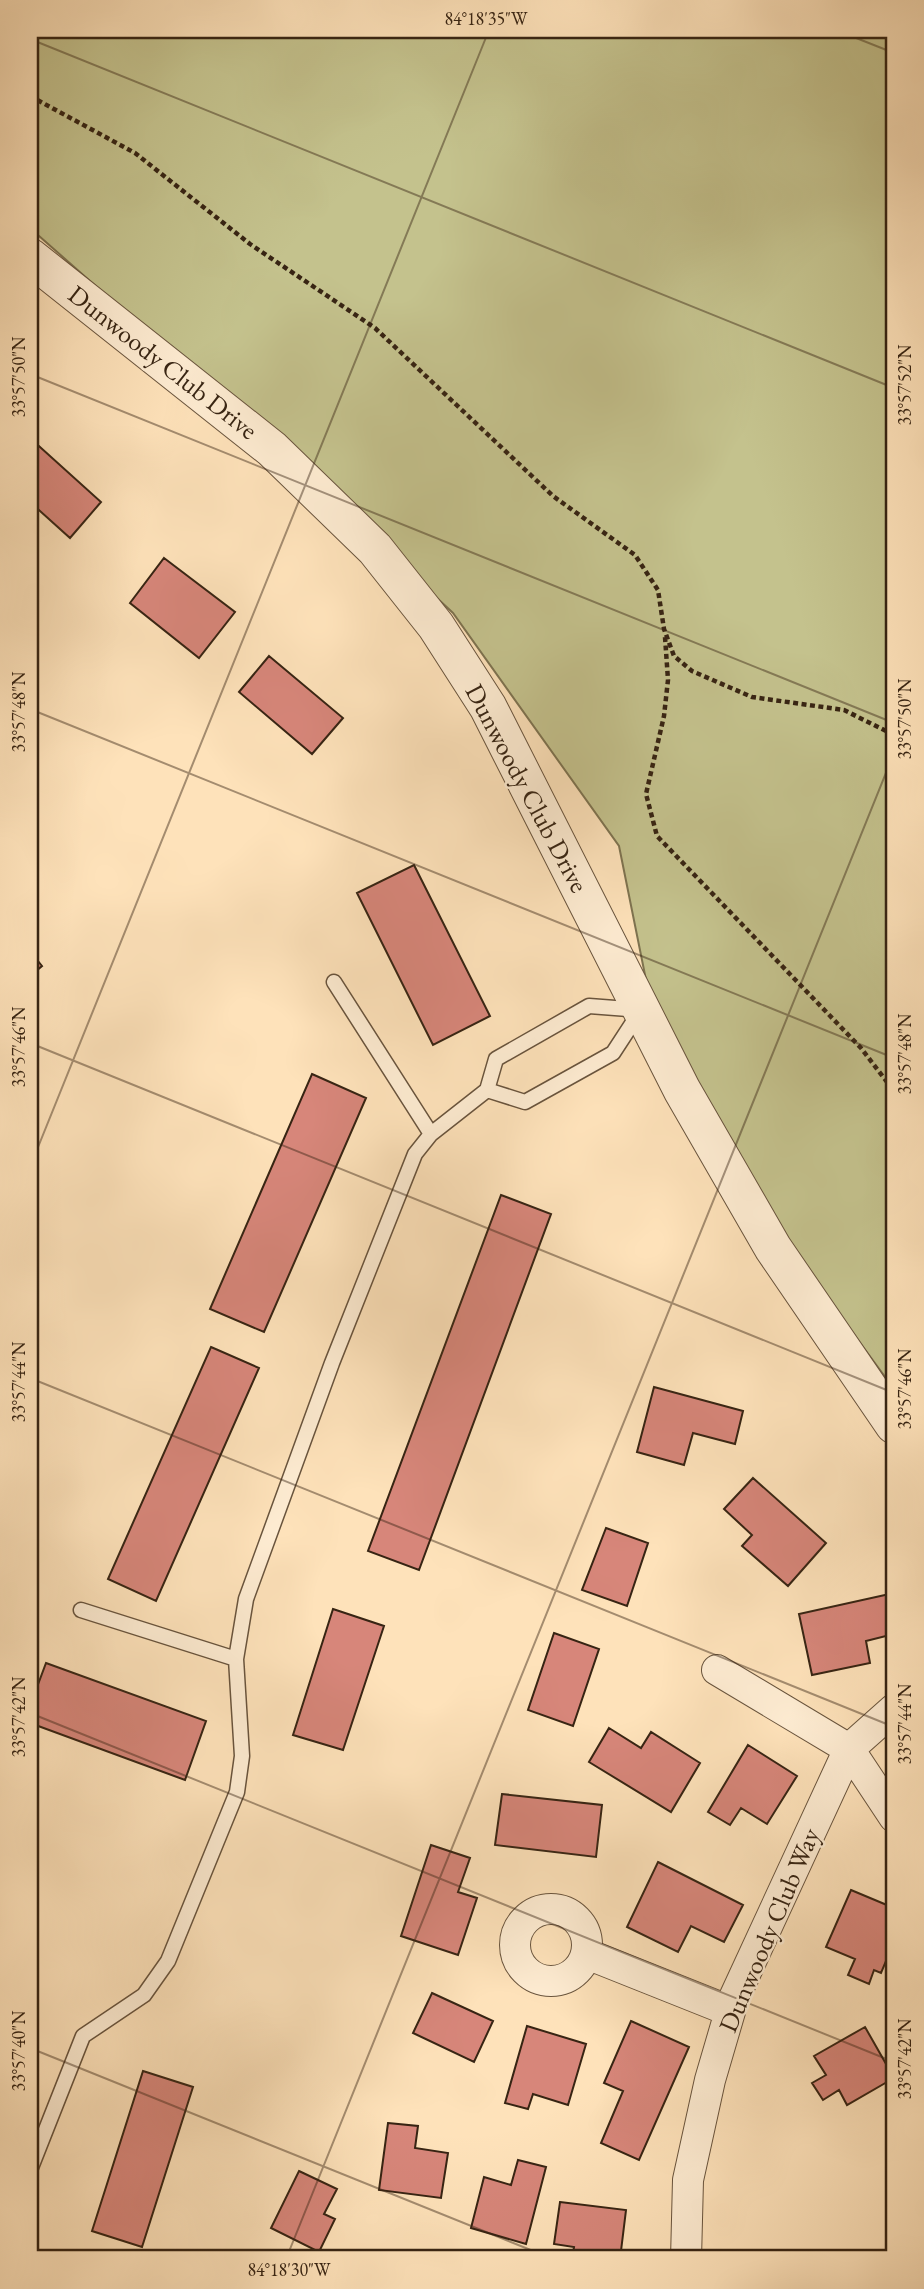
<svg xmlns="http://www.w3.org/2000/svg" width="924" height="2289" viewBox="0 0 924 2289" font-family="'EB Garamond',serif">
	<rect width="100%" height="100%" fill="#fee2ba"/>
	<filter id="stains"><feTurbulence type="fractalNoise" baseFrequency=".00286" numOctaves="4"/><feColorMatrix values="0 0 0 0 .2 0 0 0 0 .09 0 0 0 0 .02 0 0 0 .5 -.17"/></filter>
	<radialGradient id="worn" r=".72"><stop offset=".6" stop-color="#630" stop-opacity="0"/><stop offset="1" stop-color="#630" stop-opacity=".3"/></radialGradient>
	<path fill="#c4c28d" stroke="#7e7350" stroke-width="2" d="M30,30H894V1389L666,1079L619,846L453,613L227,402L30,228Z"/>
	<path fill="#d7867a" stroke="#372413" stroke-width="2" d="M30,438L101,502L70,538L30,502Z
		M164,558L235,612L199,658L130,603Z
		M269,656L343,718L312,754L239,692Z
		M414,865L490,1016L433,1045L357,893Z
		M30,951L42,966L30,976Z
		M312,1074L366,1098L264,1332L210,1309Z
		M501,1195L551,1214L419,1570L368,1551Z
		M211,1347L259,1368L156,1601L108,1579Z
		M654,1387L743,1411L735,1444L693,1433L684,1465L637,1452Z
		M753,1478L826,1543L788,1586L742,1546L752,1535L724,1509Z
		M606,1528L648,1543L627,1606L582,1590Z
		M894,1593V1634L866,1641L870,1663L812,1675L799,1614Z
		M333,1609L384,1626L343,1750L293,1735Z
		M554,1633L599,1649L573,1726L528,1710Z
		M46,1663L206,1721L185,1780L30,1723V1706Z
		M609,1728L641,1748L651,1732L700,1763L671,1812L589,1762Z
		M748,1745L797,1776L767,1824L741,1808L730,1825L708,1812Z
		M502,1794L602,1805L596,1857L495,1845Z
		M431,1845L470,1858L458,1892L477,1898L458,1955L401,1936Z
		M658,1862L743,1905L724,1942L691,1926L678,1952L627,1927Z
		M851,1890L894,1908V1942L881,1973L874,1970L869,1984L848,1975L855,1959L826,1947Z
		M432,1993L493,2021L474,2062L413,2033Z
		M631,2021L689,2047L639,2160L601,2143L623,2091L604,2083Z
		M527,2026L586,2044L568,2105L533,2094L528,2109L505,2103Z
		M865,2027L894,2078L847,2105L839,2090L823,2100L812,2083L826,2075L814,2056Z
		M143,2071L193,2087L142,2247L92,2231Z
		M388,2123L418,2126L415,2148L448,2153L441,2198L379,2190Z
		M518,2160L546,2167L526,2244L471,2228L484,2177L511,2185Z
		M299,2171L337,2189L324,2214L335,2219L319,2252L271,2228Z
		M560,2202L626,2210L620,2259H572L574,2247L554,2244Z"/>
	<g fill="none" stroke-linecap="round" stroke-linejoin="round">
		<defs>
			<path id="service" d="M334,982L431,1134
				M81,1610L236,1659
				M30,2170L83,2036L144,1995L168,1961L237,1792L242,1756L236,1659L246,1599L332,1363L415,1154L431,1134L487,1090L496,1059L589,1006L641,1010L613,1053L525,1102L487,1090"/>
			<path id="minor" d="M717,1670L849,1749L894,1817
				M515 1945a36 36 0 1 1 72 0a36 36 0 1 1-72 0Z
				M587,1954L730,2011
				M686,2259L688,2180L710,2080L734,1998L849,1749L894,1709"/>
			<path id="tertiary" d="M30,257L272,449L375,549L436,626L488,707L682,1090L773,1248L894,1425"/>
		</defs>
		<use href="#service" stroke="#69543d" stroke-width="17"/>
		<use href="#minor" stroke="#69543d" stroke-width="32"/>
		<use href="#tertiary" stroke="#69543d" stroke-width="39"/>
		<path stroke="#372413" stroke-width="4.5" stroke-dasharray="5 3.5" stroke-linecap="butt" d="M30,96L135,153L250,244L375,328L553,496L635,555L658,590L664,629L674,656L692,671L752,697L844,710L894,735
			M665,637L668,680L664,716L646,794L657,836L861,1048L894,1091"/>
		<use href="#service" stroke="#feecd2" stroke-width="14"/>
		<use href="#minor" stroke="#feecd2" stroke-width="30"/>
		<use href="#tertiary" stroke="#feecd2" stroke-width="37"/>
	</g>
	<path fill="none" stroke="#372413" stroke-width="2" stroke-opacity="0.45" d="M836,30L894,53M30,39L894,388M30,374L894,723M30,709L894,1058M30,1043L894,1393M30,1167L489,30M30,1378L894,1727M30,1713L894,2062M30,2048L553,2259M286,2259L894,753"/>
	<g text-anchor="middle" stroke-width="5" stroke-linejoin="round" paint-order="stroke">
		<g font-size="26" fill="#372413" stroke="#feecd2">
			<text transform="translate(163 362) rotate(38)" y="9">Dunwoody Club Drive</text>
			<text transform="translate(527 788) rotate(62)" y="9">Dunwoody Club Drive</text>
			<text transform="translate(769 1930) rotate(-67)" y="9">Dunwoody Club Way</text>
		</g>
	</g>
	<rect width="924" height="2289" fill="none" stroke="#fee2ba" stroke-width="77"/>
	<rect x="38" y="38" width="848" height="2212" fill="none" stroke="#372413" stroke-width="2.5"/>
	<g font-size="18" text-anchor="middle" fill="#372413">
		<text x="486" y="25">84°18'35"W</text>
		<text transform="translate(19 377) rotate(-90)" y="6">33°57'50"N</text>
		<text transform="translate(905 385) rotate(-90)" y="6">33°57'52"N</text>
		<text transform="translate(19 712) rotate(-90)" y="6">33°57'48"N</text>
		<text transform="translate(905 719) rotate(-90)" y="6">33°57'50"N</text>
		<text transform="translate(19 1047) rotate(-90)" y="6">33°57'46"N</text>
		<text transform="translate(905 1054) rotate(-90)" y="6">33°57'48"N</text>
		<text transform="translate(19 1382) rotate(-90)" y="6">33°57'44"N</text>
		<text transform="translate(905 1389) rotate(-90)" y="6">33°57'46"N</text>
		<text transform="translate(19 1717) rotate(-90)" y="6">33°57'42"N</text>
		<text transform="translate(905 1724) rotate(-90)" y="6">33°57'44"N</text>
		<text transform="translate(19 2051) rotate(-90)" y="6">33°57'40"N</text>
		<text transform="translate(905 2059) rotate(-90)" y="6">33°57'42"N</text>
		<text x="289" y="2276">84°18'30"W</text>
	</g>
	<rect width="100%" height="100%" filter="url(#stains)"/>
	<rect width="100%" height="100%" fill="url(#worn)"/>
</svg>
